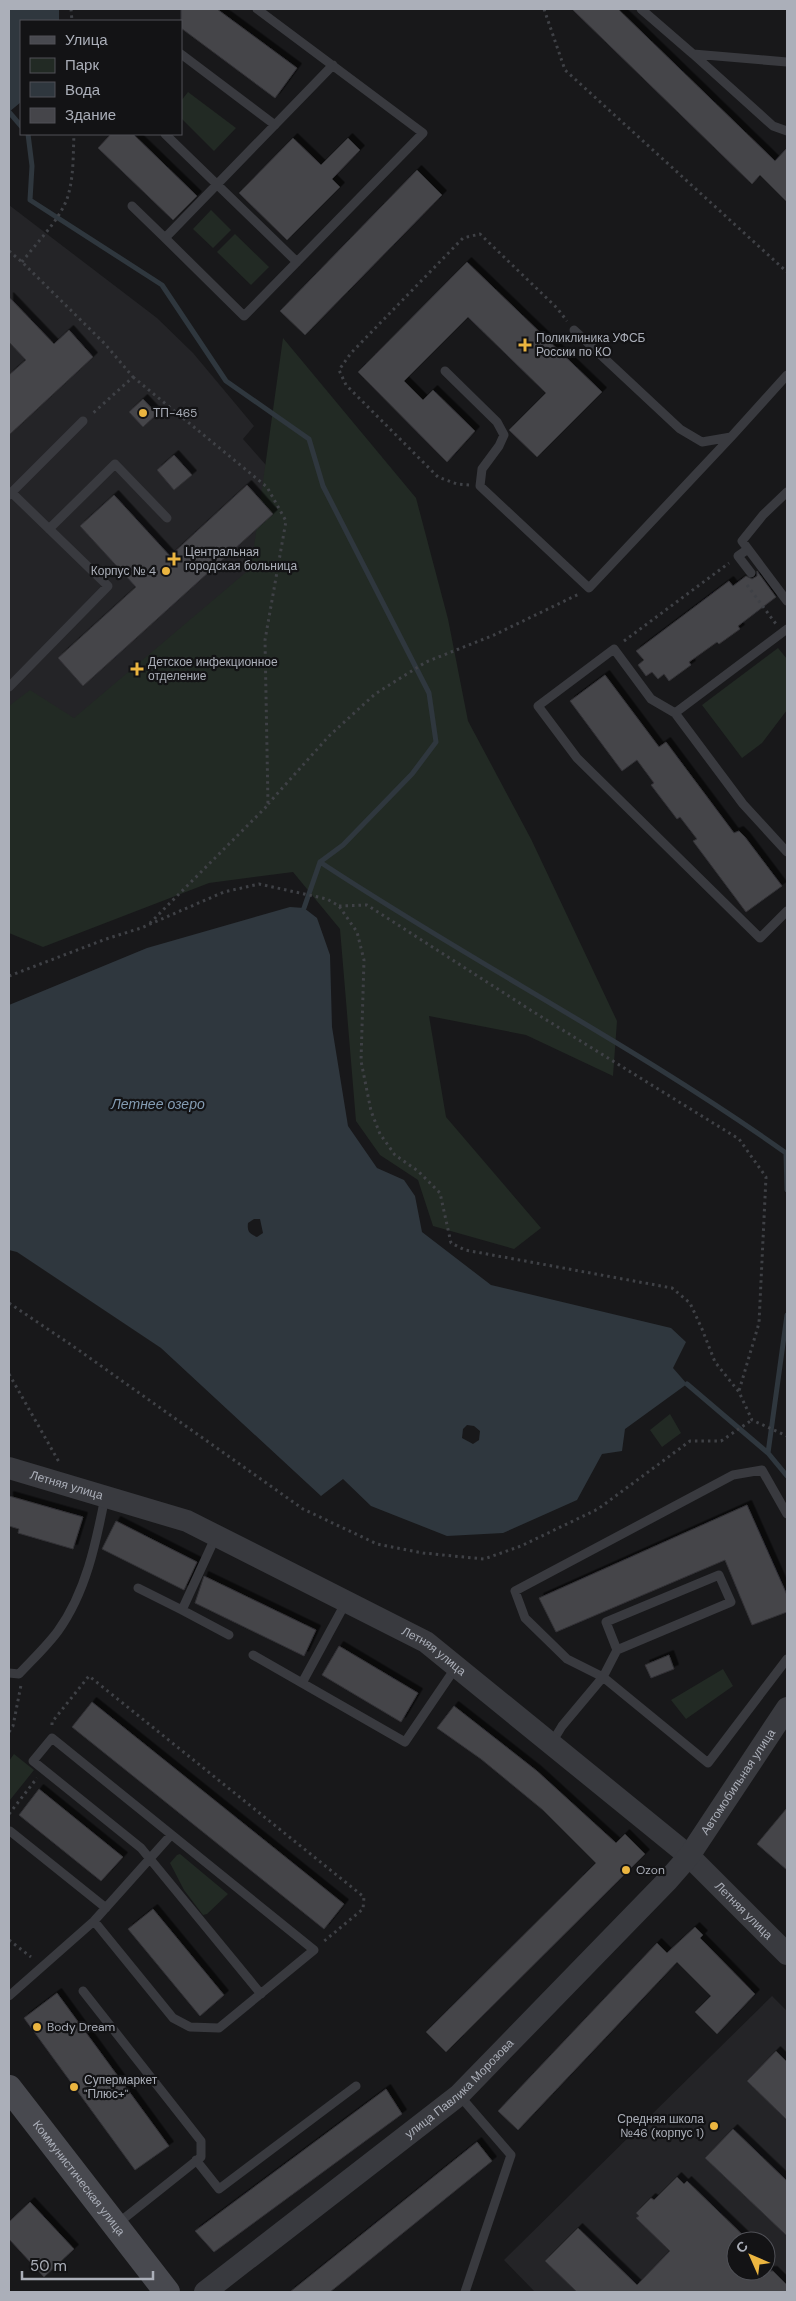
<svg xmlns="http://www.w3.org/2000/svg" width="796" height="2301" viewBox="0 0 796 2301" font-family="'DM Sans',sans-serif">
	<defs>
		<filter id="shadow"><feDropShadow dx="4.5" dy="-4.5" stdDeviation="0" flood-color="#0009"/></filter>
	</defs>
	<rect width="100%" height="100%" fill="#18181a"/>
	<path fill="#242427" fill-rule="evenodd" d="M9,205L157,318L193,353L254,426L243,439L325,532L9,897Z
		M772,1996L787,2011V2292H535L504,2260ZM736,2241H766V2271H736Z"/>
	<path fill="#222a24" d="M188,92L236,128L214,151L181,118V101Z
		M211,210L231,230L213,248L193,229Z
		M235,234L269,267L251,285L217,252Z
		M283,338L416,498L448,619L468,721L531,839L617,1021L613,1076L526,1035L429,1016L446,1117L541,1228L514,1249L433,1226L418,1180L380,1155L356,1121L340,929L293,872L209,883L43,947L9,933V706L30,690L74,718L251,568Z
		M778,648L787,659V710L762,743L742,758L702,705Z
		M670,1414L681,1433L662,1447L650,1430Z
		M723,1669L733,1686L686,1719L671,1700Z
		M14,1754L34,1770L10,1800L9,1761Z
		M180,1854L228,1894L207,1914L203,1915L184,1890L170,1863L177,1855Z"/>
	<path fill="#2f373e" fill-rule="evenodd" d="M9,9H59V21H21V102L9,112Z
		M290,907L304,908L317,918L330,955L332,1027L348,1126L377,1168L404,1180L415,1196L422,1232L491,1285L671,1328L686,1342L673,1368L687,1384L625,1429L622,1451L602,1454L577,1500L503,1533L447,1536L371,1506L343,1479L321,1496L161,1348L17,1252L9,1250V1005L147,948ZM254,1219H260L263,1233L257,1237C249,1234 247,1231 248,1223ZM467,1425L474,1426L480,1431L479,1440L473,1444L462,1438L463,1429Z"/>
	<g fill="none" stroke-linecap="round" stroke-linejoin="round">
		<path stroke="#2f373e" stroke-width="5" d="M9,112L21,126
			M28,134L32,166L30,200L162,285L226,381L309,439L323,486L429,693L436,742L412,774L343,845L320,862L304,908
			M320,862C473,963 637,1047 786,1153L787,1190
			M687,1384L768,1453L787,1476
			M768,1453L787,1315"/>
	</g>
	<path fill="#45454a" stroke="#333236" filter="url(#shadow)" d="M181,9H217L297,68L275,98L181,28Z
		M572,9H618L775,161L787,148V202L760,175L752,184Z
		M111,134H133L197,196L173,220L98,148Z
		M293,138L321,165L348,138L360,150L332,179L340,187L287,240L239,193Z
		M417,170L442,195L305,335L280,311Z
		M467,262L602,392L537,457L509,430L546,393L468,317L404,381L423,400L433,390L475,431L447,462L358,372Z
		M9,297L54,344L69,330L93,357L9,435V375L26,360L9,342Z
		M143,399L157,414L143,427L129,412Z
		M174,455L192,475L174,490L157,470Z
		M247,485L273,514L83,686L58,658L136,587L80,526L114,495L170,556Z
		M757,571L776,597L738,626L740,629L719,644L717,642L689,662L691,665L669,681L664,674L658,679L652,672L646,676L638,665L644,660L636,651L729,581L733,586L746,576L752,579L757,576Z
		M605,675L659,747L666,742L734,833L739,831L745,837L782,886L746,912L693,841L697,839L680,817L677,819L651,785L654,783L637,760L622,771L570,701Z
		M9,1496L83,1517L73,1549L18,1533L19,1529L9,1526Z
		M747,1505L787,1595V1612L752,1625L725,1560L556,1632L539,1598Z
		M116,1521L197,1562L184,1590L102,1549Z
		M204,1576L316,1630L304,1656L195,1603Z
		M339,1646L418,1693L401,1722L322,1675Z
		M669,1655L674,1669L651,1678L645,1665Z
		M92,1702L344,1904L324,1929L72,1727Z
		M454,1706L537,1771L616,1843L625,1834L645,1854L446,2052L426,2032L596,1863L543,1810L481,1759L437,1728Z
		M39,1789L123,1857L101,1881L19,1815Z
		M787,1808V1870L757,1844Z
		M153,1909L224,1995L200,2016L128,1929Z
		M695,1927L703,1935L700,1938L755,1994L717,2034L695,2012L711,1996L677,1962L518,2130L498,2111L657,1943L667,1953Z
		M57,1993L169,2146L135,2170L24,2018Z
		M776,2051L787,2062V2120L747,2081Z
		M386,2089L402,2114L214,2252L195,2231Z
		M733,2129L787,2181V2236L705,2158Z
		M477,2142L492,2161L330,2292H290Z
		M677,2177L684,2184L687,2181L749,2241H736V2271H773L787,2285V2292H577L545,2261L578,2228L637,2285L670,2251L636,2218L639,2216L636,2213L651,2198L654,2200Z
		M30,2202L74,2249L44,2277L9,2239V2222Z"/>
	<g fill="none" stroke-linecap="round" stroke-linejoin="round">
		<path stroke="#3f4146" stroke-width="3" stroke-dasharray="2.5 4" stroke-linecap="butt" d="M71,9L72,21
			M544,9L565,70L787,272
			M9,251L22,262L105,344L133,377L92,414
			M22,262C37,242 58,222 67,199C74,178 73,155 74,134
			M133,377L267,487L286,521L265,640L268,805L150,923
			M469,485L457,484L438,477L346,385L339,370L351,353L463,238L480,234L557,308L567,321
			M747,585L776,624
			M624,641L729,563
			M268,804L329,736L375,694L426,662L494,635L579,594
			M339,906L367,905L532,1011L739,1139L766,1177L759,1323L739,1391
			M9,976L106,939L141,928L224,892L259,884L327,899L339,906L357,932L364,960L361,1061L371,1111L380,1134L395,1155L418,1171L440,1193L451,1243L465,1250L672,1288L690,1303L702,1329L715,1362L739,1392L752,1420L787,1436
			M9,1303L70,1344L303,1509L377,1544L423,1553L484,1559L521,1546L598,1509L690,1441H721L752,1420
			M9,1374L59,1462
			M52,1725V1722L89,1676L364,1897L363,1909L323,1942
			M9,1732L13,1726L21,1685
			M9,1814L37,1778
			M9,1940L31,1957"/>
		<path stroke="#393a3f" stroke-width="9" d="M257,9L423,133L244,316L165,238L333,65
			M641,9L693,54L787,62
			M181,54L275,125
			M693,54L773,126L787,131
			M165,134L297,262
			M132,206L165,238
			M574,330L680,429L702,442L731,437L787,375
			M445,371L497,422L504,435L499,446L482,469L480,486L589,588L731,437
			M787,492L763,515L742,541L787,601
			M9,495L83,421
			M49,529L115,464L167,518
			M748,549L738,556L751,573
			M9,687L108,586L11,492
			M675,713L787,629
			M787,852L743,804L675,713L651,699L614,649L538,706L577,758L760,938L787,911
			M216,1536L182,1610L229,1635
			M138,1588L182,1610
			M617,1650L731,1602L719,1575L606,1622L617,1650L603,1677L708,1763L787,1659
			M253,1655L405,1742L456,1667
			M9,1673L19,1674C32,1660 47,1646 58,1631C86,1592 96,1543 105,1497
			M302,1683L346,1602
			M551,1744L562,1726L603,1677L567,1659L525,1618L515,1591L733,1475L762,1470L787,1514
			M10,1831L106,1908
			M94,1921L173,2018L190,2027L219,2028L314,1950L52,1738L33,1761L141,1848L261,1994
			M83,1991L201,2141V2157L117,2224
			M9,1996L94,1921L171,1835
			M459,2095L511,2155L465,2292
			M196,2160L219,2189L356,2086"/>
		<g stroke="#393a3f" stroke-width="22">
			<path id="s1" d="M9,1468L187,1521L426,1642L689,1856L787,1954"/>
			<path id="s2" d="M205,2292L459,2095L668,1880L689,1856L787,1708"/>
		</g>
		<path stroke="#48494f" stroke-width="26" id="s3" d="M9,2088L167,2292"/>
	</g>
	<g fill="#ebb540" stroke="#131315" stroke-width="2">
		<path d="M522.5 337.5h5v5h5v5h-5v5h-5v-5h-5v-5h5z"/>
		<circle cx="143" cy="413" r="5"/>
		<path d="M171.5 551.5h5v5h5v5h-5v5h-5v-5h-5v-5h5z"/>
		<circle cx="166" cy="571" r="5"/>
		<path d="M134.5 661.5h5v5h5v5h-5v5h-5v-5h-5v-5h5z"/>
		<circle cx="626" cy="1870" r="5"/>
		<circle cx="37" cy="2027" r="5"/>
		<circle cx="74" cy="2087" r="5"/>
		<circle cx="714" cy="2126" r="5"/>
	</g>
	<g text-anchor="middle" stroke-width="4.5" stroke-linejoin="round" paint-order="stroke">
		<g font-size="12" fill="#abafb9" stroke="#131315" text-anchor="start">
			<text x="536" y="342">Поликлиника УФСБ<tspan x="536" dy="14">России по КО</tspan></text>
			<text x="153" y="417">ТП-465</text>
			<text x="185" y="556">Центральная<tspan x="185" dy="14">городская больница</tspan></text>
			<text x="156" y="575" text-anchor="end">Корпус № 4</text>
			<text x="148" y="666">Детское инфекционное<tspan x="148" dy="14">отделение</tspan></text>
			<text x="636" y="1874">Ozon</text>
			<text x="47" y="2031">Body Dream</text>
			<text x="84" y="2084">Супермаркет<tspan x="84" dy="14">"Плюс+"</tspan></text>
			<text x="704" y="2123" text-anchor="end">Средняя школа<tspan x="704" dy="14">№46 (корпус 1)</tspan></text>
		</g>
		<g font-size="12" fill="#abafb9" stroke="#131315">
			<text dy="4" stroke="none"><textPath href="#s1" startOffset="60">Летняя улица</textPath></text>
			<text dy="4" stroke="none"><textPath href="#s1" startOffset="465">Летняя улица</textPath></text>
			<text dy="4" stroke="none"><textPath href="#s2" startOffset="742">Автомобильная улица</textPath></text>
			<text dy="4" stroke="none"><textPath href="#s1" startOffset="870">Летняя улица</textPath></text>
			<text dy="4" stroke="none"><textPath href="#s2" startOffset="326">улица Павлика Морозова</textPath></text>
			<text dy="4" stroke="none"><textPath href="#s3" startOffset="114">Коммунистическая улица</textPath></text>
		</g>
		<g font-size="14" font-style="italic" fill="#849cb3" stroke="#131315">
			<text x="158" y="1109">Летнее озеро</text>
		</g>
	</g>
	<rect width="796" height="2301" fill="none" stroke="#abafb9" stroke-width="20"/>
	<rect x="20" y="20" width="162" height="115" fill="#131315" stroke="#505157"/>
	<rect x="30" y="36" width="25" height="8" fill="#48494f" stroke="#505157"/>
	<text x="65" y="45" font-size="15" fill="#abafb9">Улица</text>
	<rect x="30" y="58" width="25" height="15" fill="#222a24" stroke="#505157"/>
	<text x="65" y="70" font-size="15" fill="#abafb9">Парк</text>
	<rect x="30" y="82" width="25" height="15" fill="#2f373e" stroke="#505157"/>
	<text x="65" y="95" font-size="15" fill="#abafb9">Вода</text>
	<rect x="30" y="108" width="25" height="15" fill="#45454a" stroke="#505157"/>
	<text x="65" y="120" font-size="15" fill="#abafb9">Здание</text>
	<g transform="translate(751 2256) rotate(315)"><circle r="24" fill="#131315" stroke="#505157"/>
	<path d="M0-4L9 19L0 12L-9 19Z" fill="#ebb540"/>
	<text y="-8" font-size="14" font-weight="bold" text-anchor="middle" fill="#abafb9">С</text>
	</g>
	<path d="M22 2271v8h131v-8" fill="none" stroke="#abafb9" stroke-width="2.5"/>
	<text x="30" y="2271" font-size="15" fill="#abafb9" stroke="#131315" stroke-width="4" paint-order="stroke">50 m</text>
</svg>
